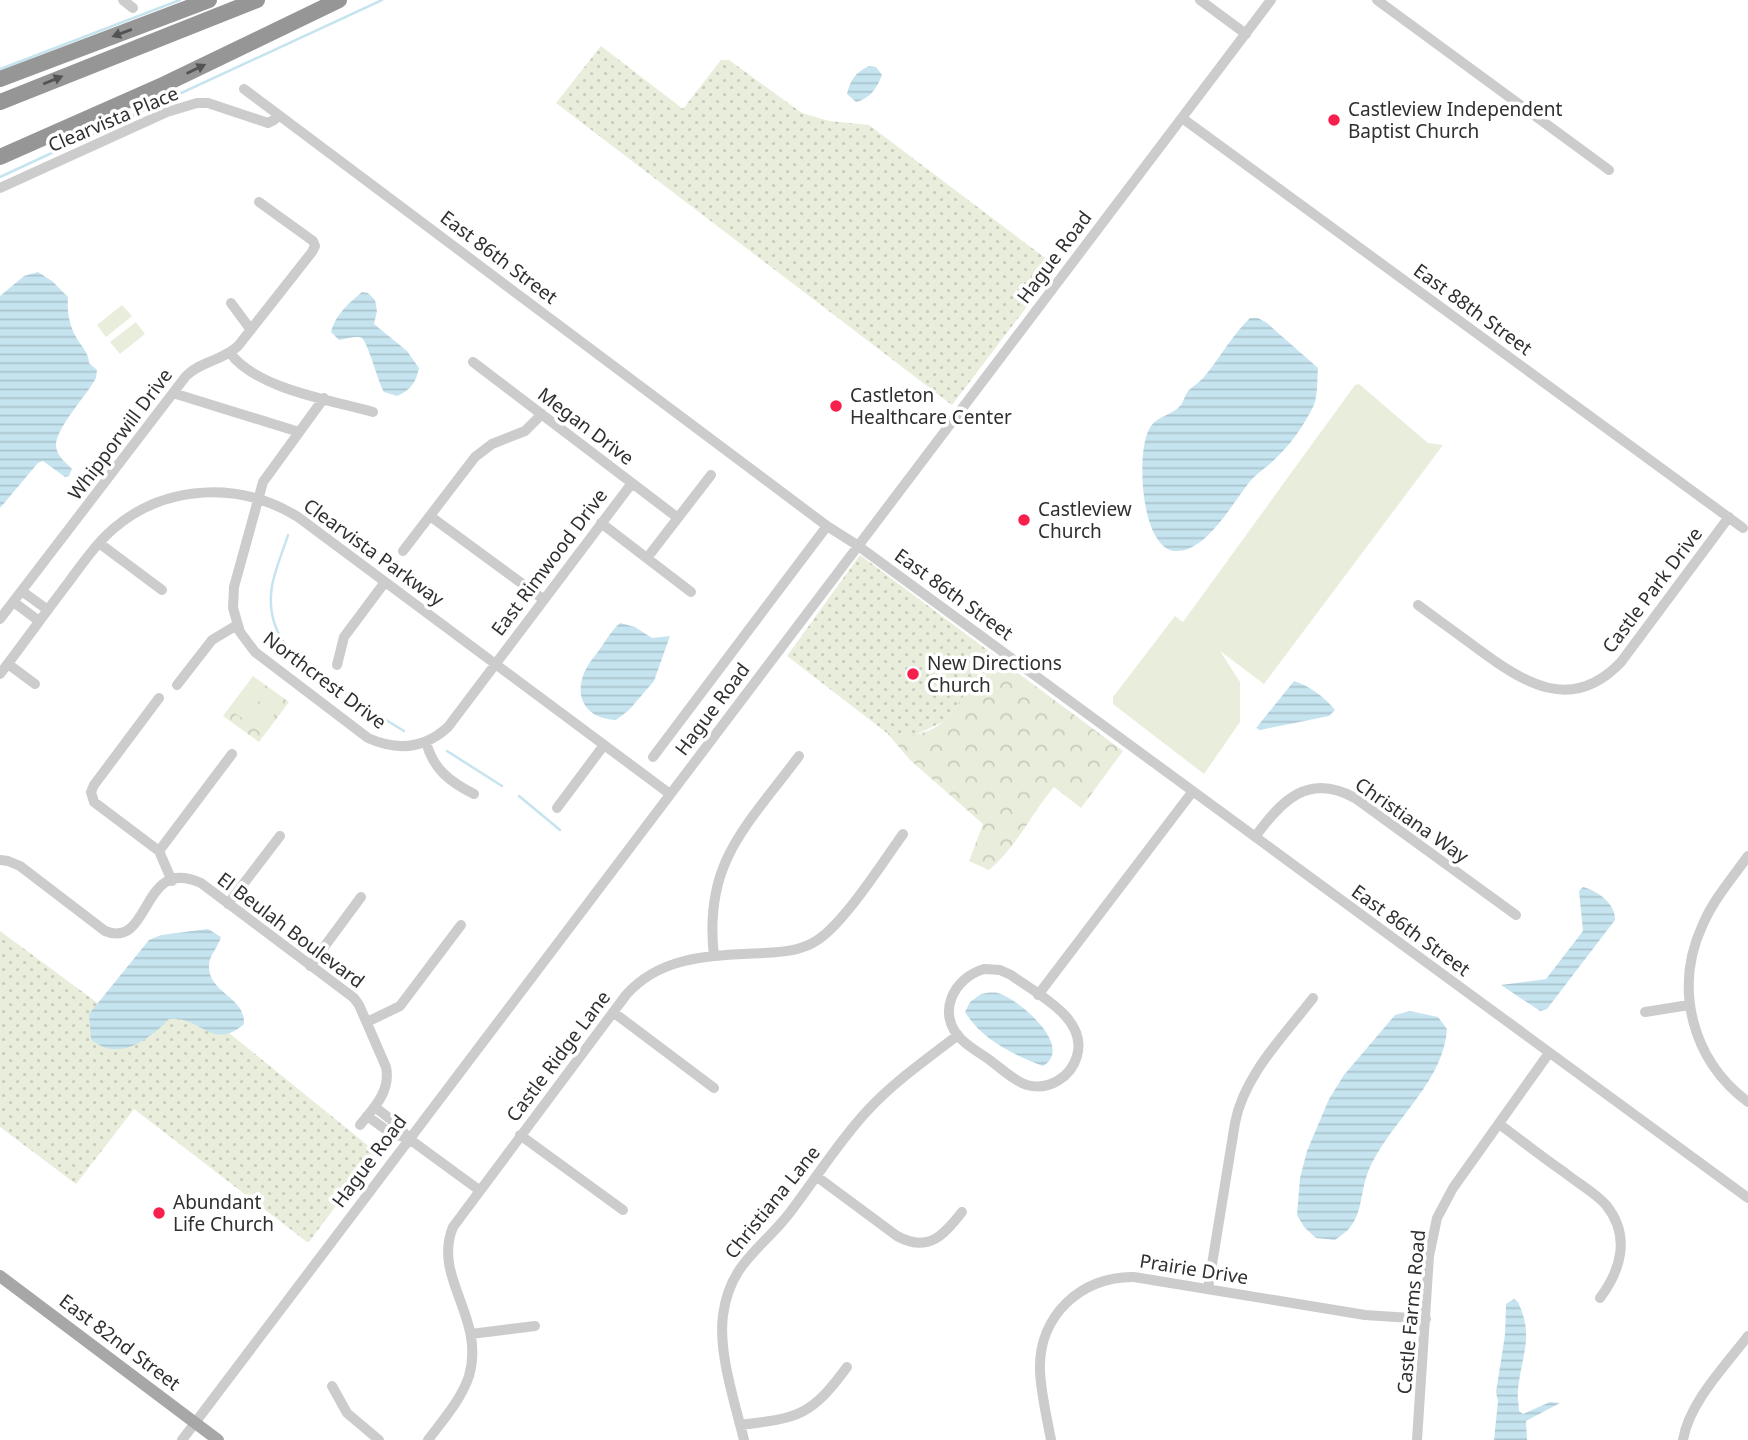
<svg xmlns="http://www.w3.org/2000/svg" width="1748" height="1440" viewBox="0 0 1748 1440" font-family="'Noto Sans',sans-serif">
	<defs>
		<pattern id="grass-dots" width="8" height="8" patternUnits="userSpaceOnUse" patternTransform="scale(1.75)"><rect width="8" height="8" fill="#e8eedb"/><path d="M2 2h.1M6 6h.1" fill="none" stroke="#c7ccbc" stroke-width="1.8" stroke-linecap="round"/></pattern>
		<pattern id="forest-crowns" width="20" height="18" patternUnits="userSpaceOnUse" patternTransform="scale(1.75)"><rect width="20" height="18" fill="#e8eedb"/><path d="M2 6a3 3 0 1 1 6 0M12 15a3 3 0 1 1 6 0" fill="none" stroke="#c7ccbc"/></pattern>
		<pattern id="water-rules" width="6" height="5" patternUnits="userSpaceOnUse" patternTransform="scale(1.75)"><rect width="6" height="5" fill="#c6e4ef"/><path d="M0 2.5h6" fill="none" stroke="#aac4cd"/></pattern>
	</defs>
	<rect width="100%" height="100%" fill="#fff"/>
	<path fill="url(#grass-dots)" d="M601,46L683,109L721,60H729L802,113L829,121L869,125L1057,267L952,405L556,103Z
		M860,555L998,658L989,663L945,721L911,737L887,733L787,656Z
		M0,931L103,1007L187,999L376,1152L309,1242H307L134,1109L76,1184L0,1127Z"/>
	<path fill="url(#forest-crowns)" d="M998,658L1123,751L1081,808L1054,787C1031,814 1016,848 989,870L969,861L983,824L910,760L887,733C912,737 924,736 945,721L989,663Z
		M253,676L289,702L259,742L223,716Z"/>
	<path fill="#e8eedb" d="M122,305L132,316L106,337L97,325Z
		M136,322L145,334L120,354L110,342Z
		M1359,384L1428,443L1443,445L1264,684L1220,651L1240,682V722L1204,774L1113,704V697L1175,616L1183,622L1355,385Z
		M252,685L264,694L245,720L232,711Z
		M268,698L280,707L261,733L249,724Z"/>
	<path fill="url(#water-rules)" d="M869,66L876,67L882,75C877,88 870,99 856,102L847,94C850,80 856,72 869,66Z
		M38,272L52,281L68,297C67,312 69,324 76,337C81,346 89,353 89,363L97,370L96,378C87,395 55,429 56,446C57,456 65,462 72,469L69,476L65,477L43,461L38,463L0,508V296L24,276Z
		M362,292L368,293L375,300L377,311L374,324L407,351L419,368C416,382 411,390 397,396L384,392C378,382 368,343 362,338C357,335 345,339 339,340L331,332C335,315 349,303 362,292Z
		M1250,318H1258L1267,323L1318,368C1317,380 1318,394 1314,405C1305,424 1289,447 1273,461C1267,467 1259,472 1253,478C1234,499 1207,554 1174,551C1140,547 1135,447 1151,426C1158,416 1174,414 1181,405C1184,400 1185,395 1188,391C1193,386 1200,382 1204,377C1220,358 1232,335 1250,318Z
		M620,623L635,627L652,638L670,636L654,681L629,710L616,720C584,719 572,694 587,667C590,661 596,655 600,649C606,640 612,630 620,623Z
		M1294,681C1308,685 1326,698 1335,710L1329,716L1260,730L1256,728Z
		M1583,887C1598,891 1616,904 1615,920L1547,1009L1540,1011L1501,985L1546,979L1583,931L1579,891Z
		M208,929L221,937C218,948 208,956 209,968C210,993 246,998 244,1024C212,1052 201,1015 169,1019C149,1040 117,1063 91,1039L89,1014L149,940L161,935Z
		M981,994C986,993 992,992 998,993C1019,999 1075,1047 1043,1066C1014,1055 982,1040 965,1012L970,1002Z
		M1410,1011L1438,1017L1447,1029C1443,1086 1386,1124 1367,1175C1361,1191 1362,1212 1351,1226C1347,1232 1340,1236 1335,1240L1316,1238L1304,1227L1297,1215L1300,1178L1307,1151L1329,1099L1344,1075L1395,1015Z
		M1514,1299L1518,1302C1534,1336 1522,1354 1518,1389C1517,1396 1519,1404 1519,1411L1523,1414L1550,1402L1560,1403L1526,1421L1527,1440H1494L1498,1401L1496,1392L1505,1335L1506,1304Z"/>
	<g fill="none" stroke-linecap="round" stroke-linejoin="round">
		<path stroke="#c6e4ef" stroke-width="2.5" d="M0,69L180,0
			M0,177L382,0
			M288,535C283,551 275,569 272,586C263,641 305,667 345,693C364,706 384,719 404,731
			M447,751L502,786
			M519,796L560,830"/>
		<path stroke="#ccc" stroke-width="10" d="M123,0L133,8
			M1200,0L1246,34
			M1377,0L1609,170
			M244,89L827,526L857,545L1748,1198
			M1182,118L1743,528
			M0,188L167,112L197,103H208L268,123L274,120L279,115
			M231,303L251,330
			M230,353C257,389 330,400 373,412
			M473,362L678,518
			M173,393L299,432
			M324,398L263,482L234,587L233,608L240,632L255,652L368,738C397,751 424,749 448,727L632,483
			M430,516L543,599
			M601,523L691,592
			M99,543L162,590
			M403,551L475,457L492,444L525,431L542,414
			M647,558L711,475
			M23,592L48,610
			M15,603L39,621
			M1418,605C1438,620 1458,634 1478,649C1524,683 1572,714 1621,662L1729,517
			M0,619L186,376C201,361 222,361 238,346L312,252L315,246L313,241L259,202
			M8,664L35,684
			M337,665L344,637L385,582
			M0,674C23,644 45,613 68,583C82,564 95,545 113,529C165,484 240,481 298,517L670,794
			M177,685L212,640L237,625
			M159,698L94,785L91,792L94,802L159,851L172,881
			M426,742C433,769 450,782 474,794
			M653,757L827,526
			M557,808L604,745
			M1255,837C1281,801 1308,772 1355,798L1516,915
			M159,851L232,754
			M1748,856C1732,878 1714,899 1703,924C1673,988 1692,1060 1748,1102
			M0,860L8,861L20,866L105,931C152,950 140,855 201,883L354,998L359,1005L386,1067C391,1091 374,1108 360,1125
			M228,904L280,836
			M714,956C703,862 747,826 799,756
			M310,966L361,897
			M984,969L1000,970L1011,975C1037,994 1088,1018 1077,1056C1071,1077 1049,1091 1027,1085C1014,1081 1002,1069 991,1061C982,1054 970,1048 961,1039C936,1014 953,978 984,969Z
			M1038,995L1193,791
			M613,1012L714,1088
			M1645,1012L1689,1005
			M367,1022L400,1006L461,925
			M375,1107L399,1126L408,1138L479,1190
			M367,1116L392,1134L408,1138
			M1499,1124C1521,1140 1542,1157 1564,1172C1577,1183 1595,1192 1606,1205C1631,1236 1621,1270 1600,1298
			M520,1135L623,1210
			M816,1176L897,1236C928,1253 943,1236 962,1212
			M1208,1289L1235,1123C1244,1075 1284,1036 1313,998
			M471,1334L535,1326
			M332,1386L347,1413L379,1440
			M740,1425C799,1418 811,1416 847,1367
			M182,1440L1271,0
			M428,1440C443,1420 461,1400 469,1376C486,1317 432,1278 453,1227L626,995C662,954 714,956 764,953C782,952 800,951 816,941C843,925 883,862 903,834
			M744,1440C735,1403 718,1353 723,1315C730,1264 759,1251 788,1215C815,1180 838,1142 868,1110C895,1081 927,1059 958,1035
			M1051,1440C1047,1418 1041,1394 1040,1371C1038,1316 1081,1276 1134,1277L1365,1315L1426,1319
			M1417,1440L1429,1256L1437,1218L1453,1188L1549,1053
			M1683,1440C1689,1403 1725,1366 1748,1336"/>
		<path stroke="#a7a7a7" stroke-width="12" d="M0,1276L218,1440"/>
		<path stroke="#969696" stroke-width="16" d="M0,79L209,0
			M0,102L257,0
			M0,157L165,84L339,0"/>
	</g>
	<defs><path id="oneway-solid" d="M-6-.8H1V-3.2L6.5 0L1 3.2V.8H-6Z" transform="scale(1.75)"/></defs>
	<g fill="#535353">
		<use href="#oneway-solid" transform="translate(122 33) rotate(160)"/>
		<use href="#oneway-solid" transform="translate(196 69) rotate(-26)"/>
		<use href="#oneway-solid" transform="translate(53 80) rotate(-22)"/>
	</g>
	<g fill="#f7204c" stroke="#fff" stroke-width="2.5">
		<circle cx="1334" cy="120" r="7"/>
		<circle cx="836" cy="406" r="7"/>
		<circle cx="1024" cy="520" r="7"/>
		<circle cx="913" cy="674" r="7"/>
		<circle cx="159" cy="1213" r="7"/>
	</g>
	<g text-anchor="middle" stroke-width="7" stroke-linejoin="round" paint-order="stroke">
		<g font-size="19" fill="#2f2f2f" stroke="#fff" text-anchor="start">
			<text x="1348" y="116">Castleview Independent<tspan x="1348" dy="22">Baptist Church</tspan></text>
			<text x="850" y="402">Castleton<tspan x="850" dy="22">Healthcare Center</tspan></text>
			<text x="1038" y="516">Castleview<tspan x="1038" dy="22">Church</tspan></text>
			<text x="927" y="670">New Directions<tspan x="927" dy="22">Church</tspan></text>
			<text x="173" y="1209">Abundant<tspan x="173" dy="22">Life Church</tspan></text>
		</g>
		<g font-size="19" fill="#2f2f2f" stroke="#fff">
			<text transform="translate(113 119) rotate(-23)" y="7">Clearvista Place</text>
			<text transform="translate(499 257) rotate(37)" y="7">East 86th Street</text>
			<text transform="translate(1054 257) rotate(-53)" y="7">Hague Road</text>
			<text transform="translate(1473 309) rotate(36)" y="7">East 88th Street</text>
			<text transform="translate(586 426) rotate(37)" y="7">Megan Drive</text>
			<text transform="translate(120 434) rotate(-53)" y="7">Whipporwill Drive</text>
			<text transform="translate(374 552) rotate(36)" y="7">Clearvista Parkway</text>
			<text transform="translate(549 562) rotate(-53)" y="7">East Rimwood Drive</text>
			<text transform="translate(1652 590) rotate(-53)" y="7">Castle Park Drive</text>
			<text transform="translate(954 594) rotate(36)" y="7">East 86th Street</text>
			<text transform="translate(325 680) rotate(37)" y="7">Northcrest Drive</text>
			<text transform="translate(712 709) rotate(-53)" y="7">Hague Road</text>
			<text transform="translate(1412 820) rotate(35)" y="7">Christiana Way</text>
			<text transform="translate(291 930) rotate(37)" y="7">El Beulah Boulevard</text>
			<text transform="translate(1411 930) rotate(36)" y="7">East 86th Street</text>
			<text transform="translate(558 1056) rotate(-53)" y="7">Castle Ridge Lane</text>
			<text transform="translate(369 1161) rotate(-53)" y="7">Hague Road</text>
			<text transform="translate(772 1202) rotate(-51)" y="7">Christiana Lane</text>
			<text transform="translate(1194 1269) rotate(9)" y="7">Prairie Drive</text>
			<text transform="translate(1411 1312) rotate(-85)" y="7">Castle Farms Road</text>
			<text transform="translate(120 1342) rotate(37)" y="7">East 82nd Street</text>
		</g>
	</g>
</svg>
